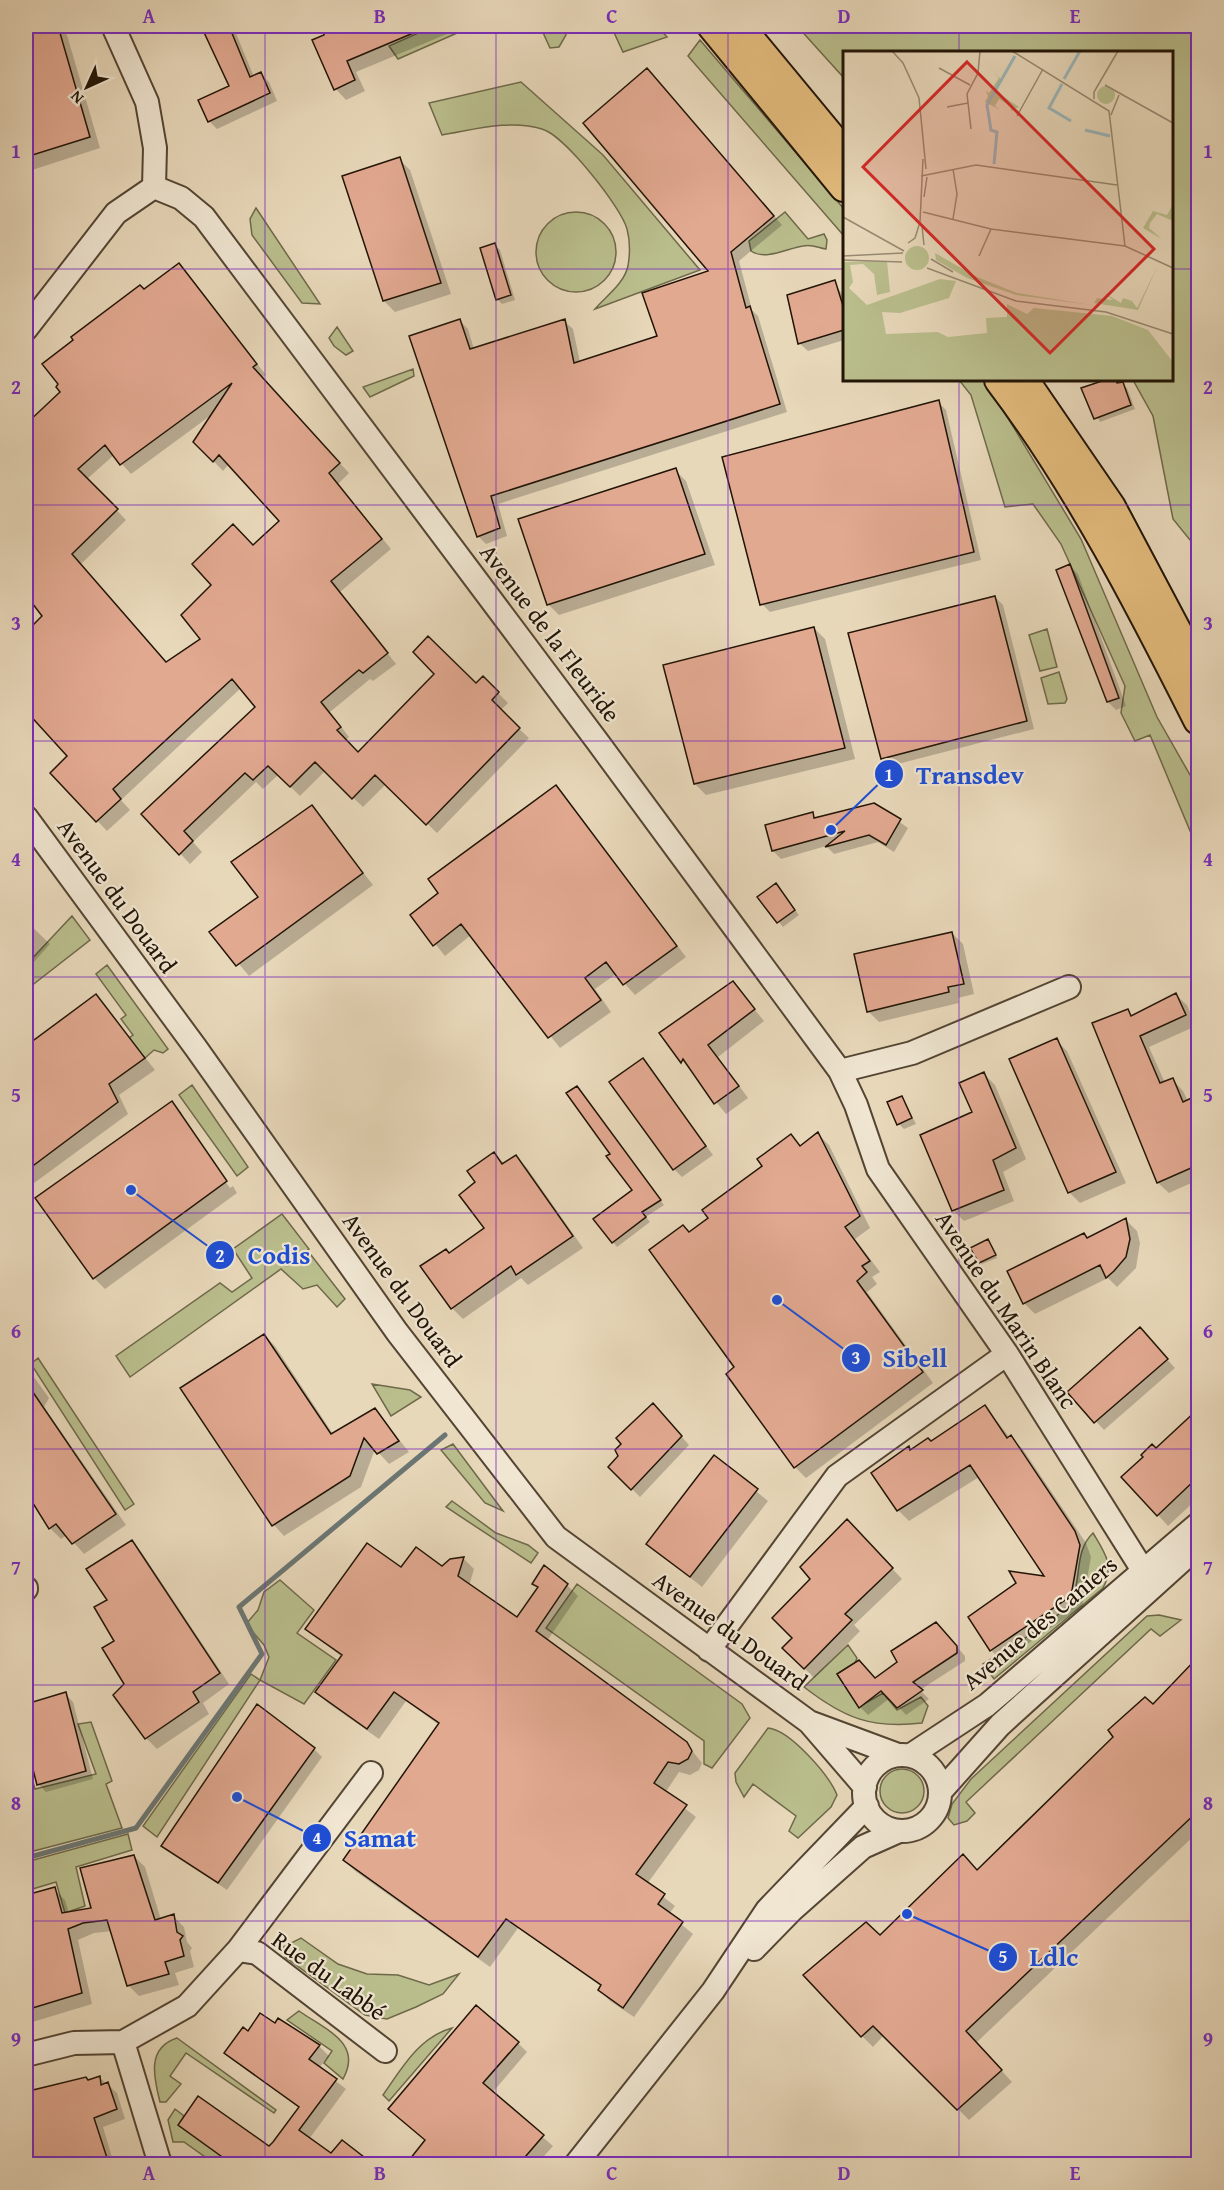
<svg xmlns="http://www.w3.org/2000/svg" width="1224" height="2190" viewBox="0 0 1224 2190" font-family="'Gentium Book Plus',serif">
	<rect width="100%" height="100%" fill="#e8d8ba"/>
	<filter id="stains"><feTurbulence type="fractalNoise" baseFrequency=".00333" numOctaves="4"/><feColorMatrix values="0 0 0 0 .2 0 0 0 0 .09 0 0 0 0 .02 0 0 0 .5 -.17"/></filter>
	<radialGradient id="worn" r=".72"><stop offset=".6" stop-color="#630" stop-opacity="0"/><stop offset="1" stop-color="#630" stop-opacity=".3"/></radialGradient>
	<path fill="#babe8d" stroke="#6e694a" stroke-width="1.5" d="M434,26H473L398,59L389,46Z
		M540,26H562L566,35L559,47L550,48Z
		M611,26H657L667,37L623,52Z
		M797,26H1198V538L1190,540L1173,519L1153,416L1133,380H1172V52H844V78Z
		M700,40L844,209V236L688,56Z
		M521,82L603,155L700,270L595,309C606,296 624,284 628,266C630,254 630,240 627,229C621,207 564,135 542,129C510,119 473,130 442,135L429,103Z
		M256,208L320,304L302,303L252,235L250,219Z
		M785,212L808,239L824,234L827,240L826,249C818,248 813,244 803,246C788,248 766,261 751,251L749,241Z
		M536 252a40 40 0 1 1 80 0a40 40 0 1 1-80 0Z
		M337,327L353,351L346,355L334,346L329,338Z
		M413,369L414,376L370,397L363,387Z
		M959,380H985L1081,539L1157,717L1198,789V850L1150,735L1135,741L1121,713L1125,686L1061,544L1033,504L1005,507L971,395Z
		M1047,629L1057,667L1040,671L1029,635Z
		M1059,672L1067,699L1065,703L1048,704L1041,678Z
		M72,916L90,940L26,990V965Z
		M107,965L168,1049L163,1053L154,1050L145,1058L126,1040L133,1035L121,1019L126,1015L96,974Z
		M192,1085L248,1167L237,1176L179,1095Z
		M282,1214L309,1249L286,1266L311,1255L345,1299L337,1307L317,1285L303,1289L281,1269L130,1377L116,1356L220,1283L232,1292L252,1278L233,1249Z
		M38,1358L134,1504L125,1510L31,1364Z
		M372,1384L410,1390L421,1397L391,1416Z
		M453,1444L503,1511L485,1503L441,1450Z
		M452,1501L496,1533L528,1545L538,1553L531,1563L446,1507Z
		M1093,1533C1105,1553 1115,1566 1103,1588L994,1679L983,1664C1000,1653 1067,1615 1073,1598C1081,1576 1075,1550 1093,1533Z
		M280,1580L314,1610L297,1633L336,1660L304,1704L260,1680L157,1837L143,1826L251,1674L260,1680L269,1657L264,1645L246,1624L258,1610L264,1592Z
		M577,1584L742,1704L750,1718L712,1768L704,1764V1741L546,1628Z
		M1159,1615L1181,1620L1160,1636L1151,1629L966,1802L975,1813L967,1821L954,1825L948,1818L952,1804L971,1779L1147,1616Z
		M848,1645L857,1658L855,1663L837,1674L859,1707L883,1693L897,1710L921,1697L928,1706L922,1723C871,1729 844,1718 804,1687Z
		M91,1722L112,1781L106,1784L122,1828L26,1853V1756L35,1789L96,1774L78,1724Z
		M768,1728C790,1730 829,1775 837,1795L831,1807L798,1838L789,1831L796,1816L753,1784L744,1797L736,1782L735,1773Z
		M880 1791a22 22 0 1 1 44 0a22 22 0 1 1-44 0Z
		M128,1834L132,1850L76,1867L85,1906L65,1913L56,1882L26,1891V1862Z
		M301,1938L338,1964L367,1974L398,1975L429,1985L459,1974L443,1994L416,2007L387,2019L365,2015L285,1957L281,1948Z
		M299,2011C326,2030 363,2043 343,2079L324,2063L332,2051L287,2020Z
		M452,2028L389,2101L383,2095C402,2068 419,2037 452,2028Z
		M177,2038L276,2110L274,2113L186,2053L170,2076L181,2084L166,2102H160C154,2078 146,2048 177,2038Z
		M175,2109L184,2116L179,2125L234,2164H215L184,2142H173L168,2120Z"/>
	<path fill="#0003" fill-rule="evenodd" d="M26,26H58L67,35L100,148L26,172Z
		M203,26H233L254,77L261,74L269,82L277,101L217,129L209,121L231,87Z
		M321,26H466L356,72L365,91L346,100L336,89L326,35Z
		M655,78L782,225L739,261L752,310L758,316L787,412L498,504L507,536L486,544L478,536L460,321L468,329L474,349L564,321L573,329L580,362L658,337L710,272Z
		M399,159L410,170L451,294L395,312L384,301L344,177Z
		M26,204L34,232L26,234Z
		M495,245L500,250L515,300L502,304L497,299Z
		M178,265L266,375L261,378L349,473L338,484L391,549L340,592L396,664L373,681L370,679L330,712L349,737L345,741L358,754L476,685L483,678L508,703L500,711L529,738L437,833L386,784L363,807L325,771L300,796L278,775L263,789L256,782L193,842L202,852L190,864L143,814L257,708L241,688L121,800L130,810L107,831L52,773L69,756L26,709V634L44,616L30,598L26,601V426L62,392L144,291ZM214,413L195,442L223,471L229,464L281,521L213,585L202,640L167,663L80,565L126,520L87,479L114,455L131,474Z
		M834,282L844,297V340L808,351L799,343Z
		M1110,380H1115L1127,388L1135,409L1100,422L1083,389Z
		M938,402L946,410L981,560L770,612L762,604Z
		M675,470L686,481L715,565L559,615L548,604Z
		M1070,566L1078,574L1126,706L1116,710L1108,702Z
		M995,597L1003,605L1034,729L890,766L882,758Z
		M814,628L825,639L855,759L706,795L695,784L665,666Z
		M556,787L686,957L635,995L616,974L595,989L611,1012L560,1048L471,935L445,956L412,915L441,893Z
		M874,804L908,828L894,852L878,842L834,854L826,846L781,859L773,851L812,814L817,819Z
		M311,807L373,885L249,976L212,932L260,897Z
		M776,885L799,915L783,927L759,897Z
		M26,921L50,944L26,971Z
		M952,933L963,944L974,994L958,998L959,1003L879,1022L868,1011Z
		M733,983L764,1021L718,1057L748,1098L726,1114L661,1034Z
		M1176,995L1187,1005L1196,1026L1149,1047L1165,1083L1173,1080L1183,1091L1188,1101L1198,1097V1180L1169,1193L1158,1183L1094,1024L1127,1011L1133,1017Z
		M96,996L155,1070L119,1095L128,1114L26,1189V1048Z
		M1056,1040L1067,1051L1126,1183L1080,1203L1069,1192Z
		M642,1060L713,1155L682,1177L674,1169Z
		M984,1074L995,1085L1026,1159L1003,1172L1014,1201L964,1221L953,1210Z
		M581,1092L664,1205L646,1217L650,1222L617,1247L613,1242L634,1191Z
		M902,1097L916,1124L904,1129L899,1124Z
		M171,1103L182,1113H178L230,1188L233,1186L237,1193L105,1289L94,1278Z
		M818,1134L829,1145L870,1228L855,1239L880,1272L872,1277L877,1284L867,1292L933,1383L806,1478L795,1467L736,1367L690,1234L710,1218L764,1166L790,1136L801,1147Z
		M494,1154L505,1164L516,1157L527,1168L583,1248L528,1285L521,1278L463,1319L452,1308L449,1254L486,1228Z
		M1126,1220L1137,1231L1140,1243L1136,1268L1117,1287L1108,1278L1035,1314L1024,1303L1084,1234L1088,1239Z
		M990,1243L997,1258L982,1264L980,1262Z
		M264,1335L275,1346L333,1434L375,1410L409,1452L389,1464L375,1449L361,1487L284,1536L274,1525L182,1389Z
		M1148,1338L1175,1368L1104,1430L1069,1392Z
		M26,1366L49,1398L44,1407L126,1525L84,1554L67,1535L61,1539L50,1528L26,1489Z
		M985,1406L1010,1438L1022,1448L1086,1543L1091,1557L1082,1607L1002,1661L991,1650L1047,1578L979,1477L909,1521L898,1510L909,1448L911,1451L931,1443Z
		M1198,1411V1498L1168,1526L1158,1515L1156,1450Z
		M661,1413L689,1445L640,1497L610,1467Z
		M714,1457L768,1501L702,1587L648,1544Z
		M856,1530L902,1579L854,1625L860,1631L814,1678L785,1648L794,1638Z
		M131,1542L142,1553L229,1684L203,1703L209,1714L157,1749L146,1738L126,1685L109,1601Z
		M464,1559L474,1569L469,1586L518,1619L539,1589L534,1584L567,1585L578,1596L547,1641L686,1743L702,1763L699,1770L690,1775L679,1772L665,1793L696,1817L647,1884L675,1906L669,1914L693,1934L634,2017L610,2001L599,1990L602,1987L518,1928L490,1967L355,1871L344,1860L439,1725L406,1701L379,1739L328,1703L317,1692L342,1657L307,1629L401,1569L443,1568L451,1560Z
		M944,1632L965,1656V1661L920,1690L929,1699L906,1715L890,1698L868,1715L860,1707L876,1679Z
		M1198,1659V1832L976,2043L1012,2082L969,2120L884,2035L873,2047L862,2036L880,1937L978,1871L1115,1737L1153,1706Z
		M65,1694L73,1702L93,1779L46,1792L38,1784L26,1736V1706Z
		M314,1749L322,1757L227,1890L163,1846Z
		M134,1856L145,1867L161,1920L173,1916L184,1927L187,1942L192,1948L190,1951L194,1967L175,1973L179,1985L139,1996L128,1985L112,1931L94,1933L78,1940L92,2004L26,2024V1896L54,1889L65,1900L69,1913L93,1909Z
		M278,2020L319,2046L329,2056L319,2068L346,2089L309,2139L331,2155L342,2142L371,2164H231L180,2124L269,2148L299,2108L226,2053L248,2033L275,2025Z
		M518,2043L527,2052L492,2093L553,2146L537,2164H408L426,2141Z
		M86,2078L89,2082L100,2078L117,2093L125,2119L103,2127L114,2164H26V2096Z"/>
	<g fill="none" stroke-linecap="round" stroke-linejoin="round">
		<path stroke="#6b7673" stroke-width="5" d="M26,1858L136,1828L262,1654L239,1607L445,1435"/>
	</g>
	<path fill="#e2a991" stroke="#211406" stroke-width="1.5" fill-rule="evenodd" d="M26,26H58L90,137L26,157Z
		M201,26H229L250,77L261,72L270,93L208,122L198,100L229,86Z
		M319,26H430L347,61L355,80L334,90L312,40L324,35Z
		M647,68L774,216L731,252L746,308L750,306L780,404L491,496L500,528L477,537L409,336L460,319L470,349L565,319L574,363L657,336L642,293L708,271L583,123Z
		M400,157L441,283L383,301L342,176Z
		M495,243L511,295L496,300L480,248Z
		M179,263L257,364L253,367L340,463L329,473L382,539L331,581L388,653L363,673L359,670L321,702L341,727L337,730L358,752L434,674L413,652L428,636L476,683L483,676L499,692L492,700L520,728L426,825L375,775L352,799L315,762L290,787L268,766L253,780L245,773L184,831L193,841L179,855L141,814L255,707L232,679L113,789L121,799L96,822L50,773L67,756L26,711V632L42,616L26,595V424L60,392L56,387L58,384L42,364L73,340L71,337L140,285L144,289ZM232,383L193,442L213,462L219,455L279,521L253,545L233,524L192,564L211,585L181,615L200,639L166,662L72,554L118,509L78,469L105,445L120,465Z
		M835,280L844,309V330L798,344L787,295Z
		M1105,380H1116L1117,383L1123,382L1131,405L1094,419L1081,388Z
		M939,400L974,552L760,605L722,457Z
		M676,468L705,554L547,605L518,519Z
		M1070,564L1119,698L1107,702L1056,570Z
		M995,596L1027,721L881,759L848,633Z
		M814,627L845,748L694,784L663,665Z
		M556,785L677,946L623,985L606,962L585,978L601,1000L548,1038L461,924L433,946L410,915L438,893L428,879Z
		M874,803L901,819L886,845L869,835L825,847L845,831L772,851L765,825L813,812L814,818Z
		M312,805L363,873L236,966L209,932L258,897L231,862Z
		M776,883L795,910L777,923L757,897Z
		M952,932L964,984L948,987L949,992L867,1012L854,954Z
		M733,981L755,1009L708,1045L739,1086L714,1104L683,1059L681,1063L659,1033Z
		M1176,993L1186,1015L1140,1036L1160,1083L1173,1078L1183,1102L1198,1095V1165L1157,1183L1092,1023L1128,1009L1131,1016Z
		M96,994L145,1058L109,1084L118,1102L26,1171V1046Z
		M1057,1038L1116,1172L1068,1193L1009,1059Z
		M643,1058L706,1146L673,1170L609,1082Z
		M984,1072L1016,1148L993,1160L1004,1190L952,1211L920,1135L972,1112L959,1083Z
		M577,1086L661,1200L642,1212L646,1217L612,1243L593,1219L632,1190L606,1156L610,1154L566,1093Z
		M902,1096L912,1118L897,1125L887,1102Z
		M172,1101L227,1181L93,1279L35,1198Z
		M818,1132L860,1216L845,1227L870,1261L862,1266L867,1272L857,1281L923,1372L794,1468L726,1374L734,1367L649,1250L683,1225L689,1232L708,1218L702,1210L762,1166L757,1159L791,1134L800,1146Z
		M494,1152L502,1164L516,1155L573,1236L516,1275L511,1266L451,1309L420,1266L446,1249L449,1253L484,1228L459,1195L475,1182L467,1171Z
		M1126,1218L1130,1239L1126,1257L1114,1271L1106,1278L1100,1265L1023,1304L1007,1271L1084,1233L1087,1238Z
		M988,1239L996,1255L979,1263L970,1248Z
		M1140,1327L1168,1359L1094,1423L1067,1392Z
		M264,1334L331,1434L375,1408L399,1441L377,1454L364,1438L350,1476L272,1526L180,1388Z
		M26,1382L116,1514L72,1544L56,1524L49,1529L26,1492Z
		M653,1403L682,1436L631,1490L608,1467L618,1456L615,1450L621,1444L616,1438Z
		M985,1405L1007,1438L1011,1435L1075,1531L1080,1545L1071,1596L990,1651L968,1617L1016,1583L1009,1571L1044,1576L970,1465L897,1511L871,1473L909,1446L910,1450L928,1438L931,1441Z
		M1198,1409V1477L1157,1516L1121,1477L1143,1457L1141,1455L1152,1444L1156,1448Z
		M714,1455L758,1489L690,1577L646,1544Z
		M847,1519L893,1568L845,1614L852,1620L804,1669L782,1648L792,1638L772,1618L810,1579L800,1567Z
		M132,1540L220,1673L193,1692L199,1702L145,1739L113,1695L124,1684L102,1648L114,1641L94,1607L107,1600L86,1569Z
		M367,1543L401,1567L416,1547L442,1566L450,1559L464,1557L458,1576L517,1617L538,1587L532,1584L544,1565L568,1584L536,1631L687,1742L692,1751L688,1759L679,1764L668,1762L654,1783L687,1805L636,1874L665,1894L658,1904L683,1922L623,2008L598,1990L601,1985L506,1919L478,1957L343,1860L439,1723L394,1692L367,1729L315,1692L342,1655L305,1629Z
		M936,1622L957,1646V1653L913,1682L923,1690L897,1708L881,1691L859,1708L837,1674L859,1660L875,1678L897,1662L891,1651Z
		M1198,1657V1811L966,2031L1002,2070L957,2110L873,2026L861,2037L803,1975L866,1922L880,1935L963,1854L977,1870L1113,1737L1108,1730L1145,1697L1153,1704Z
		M66,1692L86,1771L37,1785L26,1742V1704Z
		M257,1704L315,1748L218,1883L161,1846Z
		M134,1855L155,1920L174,1914L177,1932L183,1936L180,1940L184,1956L165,1962L169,1974L127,1986L107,1920L83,1923L68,1929L82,1993L26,2010V1895L55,1887L62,1913L91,1908L80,1868Z
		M476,2005L519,2042L483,2083L544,2135L519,2164H406L425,2140L388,2109Z
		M260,2013L275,2023L278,2018L320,2045L309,2059L337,2079L299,2130L331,2153L342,2140L373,2164H232L178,2125L198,2096L269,2146L273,2142L299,2107L224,2053L243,2027L248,2031Z
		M100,2076L101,2085L108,2082L117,2109L94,2118L109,2164H32L26,2142V2096L29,2091L86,2077L88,2080Z"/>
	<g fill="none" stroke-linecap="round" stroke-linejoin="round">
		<defs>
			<path id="minor" d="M113,26L147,102L155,148L154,187
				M154,187L181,198L204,217L597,741L840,1071L912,1053L1069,987
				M26,329L116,213L154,187
				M26,817L196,1048L397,1332L556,1537L809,1722L898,1755
				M840,1071L856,1105L878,1169L1007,1354L1144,1572
				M26,1589V1588
				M709,1650L837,1476L1007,1354
				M809,1722L865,1787
				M911,1755L987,1705L1198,1524
				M864 1793a38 38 0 1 1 76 0a38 38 0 1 1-76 0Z
				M941,1791L1000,1725L1198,1546
				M754,1949L792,1910L863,1847L899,1831
				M238,1950L257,1953L385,2051
				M123,2042L160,2164
				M26,2055L74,2043L123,2042L187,2006L238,1950L371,1773
				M576,2164L713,1991L767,1910L867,1806"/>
			<path id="major" d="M712,26L844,187
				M739,26L844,153
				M999,380C1078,484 1139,603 1198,720
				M1024,380L1111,507L1198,671"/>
		</defs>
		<use href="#minor" stroke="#534533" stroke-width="26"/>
		<use href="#major" stroke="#211406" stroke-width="32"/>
		<use href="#minor" stroke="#f0e6d2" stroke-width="22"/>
		<use href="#major" stroke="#e4bc7d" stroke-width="28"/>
	</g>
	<path fill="none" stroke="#7b2cbf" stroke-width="1.5" stroke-opacity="0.55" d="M265,26V2164M496,26V2164M728,26V2164M959,26V52M26,269H844M1172,269H1198M959,380V2164M26,505H1198M26,741H1198M26,977H1198M26,1213H1198M26,1449H1198M26,1685H1198M26,1921H1198"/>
	<g text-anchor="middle" stroke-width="4.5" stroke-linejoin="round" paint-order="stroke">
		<g font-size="24" fill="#211406" stroke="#f0e6d2">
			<text transform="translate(550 633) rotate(53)" y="8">Avenue de la Fleuride</text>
			<text transform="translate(117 896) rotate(54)" y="8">Avenue du Douard</text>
			<text transform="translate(402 1290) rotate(54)" y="8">Avenue du Douard</text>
			<text transform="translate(1006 1310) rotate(56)" y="8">Avenue du Marin Blanc</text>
			<text transform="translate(1040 1623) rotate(-40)" y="8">Avenue des Caniers</text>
			<text transform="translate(730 1631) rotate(36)" y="8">Avenue du Douard</text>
			<text transform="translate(329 1976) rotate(36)" y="8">Rue du Labbé</text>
		</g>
	</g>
	<g transform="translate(843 51)">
		<rect width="330" height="330" fill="#e8d8ba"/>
		<path d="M151,22L158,28L147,47L152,40L176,56L168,60V55L156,48L152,55L157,59L142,51L145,45L143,40L146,42L156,27ZM254 44a9 9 0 1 1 18 0a9 9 0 1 1-18 0ZM330,153V170L314,163L307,172L306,177L319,188L300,177L310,160L324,164ZM62 207a12 12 0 1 1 24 0a12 12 0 1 1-24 0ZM92,202L134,226L174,242L248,254L173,244L124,227L93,209ZM44,210L47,241L34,244L31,223L20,213L7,214L10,231L6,237L24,254L97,228L113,230L106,247L57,262L39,261L43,283L95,281L105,286L144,282L143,267L164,266V253L184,263L191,257L269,265L305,279L330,311V330H0V211ZM315,214L295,259L251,252L254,247L270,249L260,241L278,252L280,247L289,250L294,257Z" fill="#babe8d"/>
		<path fill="none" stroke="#9cb7bb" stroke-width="3" d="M221,28L237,0M219,33L206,57L228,70M242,79L267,85M151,113L154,81L148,79L144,54L172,5"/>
		<path fill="none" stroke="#988a72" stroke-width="1.5" d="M49,0L60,12L76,47L83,118M169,0L266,60L282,195M96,17L127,34M262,34L330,72M251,48V41L275,0M104,56L125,52M268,64L276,44M174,65L200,18M128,78L124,43L135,22L137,0M78,125L133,114L274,134M81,146L84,126M80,161L148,178M0,166L61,200M110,168L114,143L110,118M77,171L80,108M79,175L81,194M65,192L72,187L77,171M282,195L330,217M0,205L60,202M136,205L148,178L282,195M88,208L110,221M0,209L59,211M84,217L173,250L263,261L330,283"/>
		<path fill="#d62828" fill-opacity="0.15" stroke="#d62828" stroke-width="3" d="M124,11L311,198L207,302L20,116Z"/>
		<rect width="330" height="330" fill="none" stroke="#211406" stroke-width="3"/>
	</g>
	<path fill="none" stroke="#1d4ed8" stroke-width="2" d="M831 830L889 774M131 1190L220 1255M777 1300L856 1358M237 1797L317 1838M907 1914L1003 1957"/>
	<g fill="#1d4ed8" stroke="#f0e6d2" stroke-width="2">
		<circle cx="831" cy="830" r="6"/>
		<circle cx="131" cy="1190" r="6"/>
		<circle cx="777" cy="1300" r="6"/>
		<circle cx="237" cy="1797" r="6"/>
		<circle cx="907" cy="1914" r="6"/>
		<circle cx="889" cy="774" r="15"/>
		<circle cx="220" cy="1255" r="15"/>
		<circle cx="856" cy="1358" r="15"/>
		<circle cx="317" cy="1838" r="15"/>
		<circle cx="1003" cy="1957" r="15"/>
	</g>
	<g font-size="18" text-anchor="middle" font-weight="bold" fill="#fff">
		<text x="889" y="781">1</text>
		<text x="220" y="1262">2</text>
		<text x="856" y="1364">3</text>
		<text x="317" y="1844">4</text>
		<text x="1003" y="1963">5</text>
	</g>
	<g font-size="26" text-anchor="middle" font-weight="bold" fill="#1d4ed8" stroke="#f0e6d2" stroke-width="4.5" stroke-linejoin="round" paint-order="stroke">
		<text x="970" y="784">Transdev</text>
		<text x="279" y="1264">Codis</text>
		<text x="915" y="1367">Sibell</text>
		<text x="380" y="1847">Samat</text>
		<text x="1054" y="1966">Ldlc</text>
	</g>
	<rect width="1224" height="2190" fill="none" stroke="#e8d8ba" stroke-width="66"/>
	<g transform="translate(87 87) rotate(225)" stroke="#f0e6d2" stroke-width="4.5" paint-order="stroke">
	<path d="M0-4.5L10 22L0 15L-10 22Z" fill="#211406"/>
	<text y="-9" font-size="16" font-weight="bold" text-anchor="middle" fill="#211406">N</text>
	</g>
	<rect x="33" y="33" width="1158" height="2124" fill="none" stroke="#7b2cbf" stroke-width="2"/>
	<g font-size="20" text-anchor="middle" font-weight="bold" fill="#7b2cbf">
		<text x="149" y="23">A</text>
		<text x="380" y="23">B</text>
		<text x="612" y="23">C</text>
		<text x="844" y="23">D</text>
		<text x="1075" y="23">E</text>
		<text x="16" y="158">1</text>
		<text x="1208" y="158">1</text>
		<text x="16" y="394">2</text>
		<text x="1208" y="394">2</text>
		<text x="16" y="630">3</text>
		<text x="1208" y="630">3</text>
		<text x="16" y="866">4</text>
		<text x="1208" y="866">4</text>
		<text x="16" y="1102">5</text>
		<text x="1208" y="1102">5</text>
		<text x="16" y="1338">6</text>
		<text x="1208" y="1338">6</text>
		<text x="16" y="1574">7</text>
		<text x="1208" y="1574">7</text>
		<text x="16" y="1810">8</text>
		<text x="1208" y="1810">8</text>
		<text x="16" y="2046">9</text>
		<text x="1208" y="2046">9</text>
		<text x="149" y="2180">A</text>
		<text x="380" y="2180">B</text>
		<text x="612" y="2180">C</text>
		<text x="844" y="2180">D</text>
		<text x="1075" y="2180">E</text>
	</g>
	<rect width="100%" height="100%" filter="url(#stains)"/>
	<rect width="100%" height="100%" fill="url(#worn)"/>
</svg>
